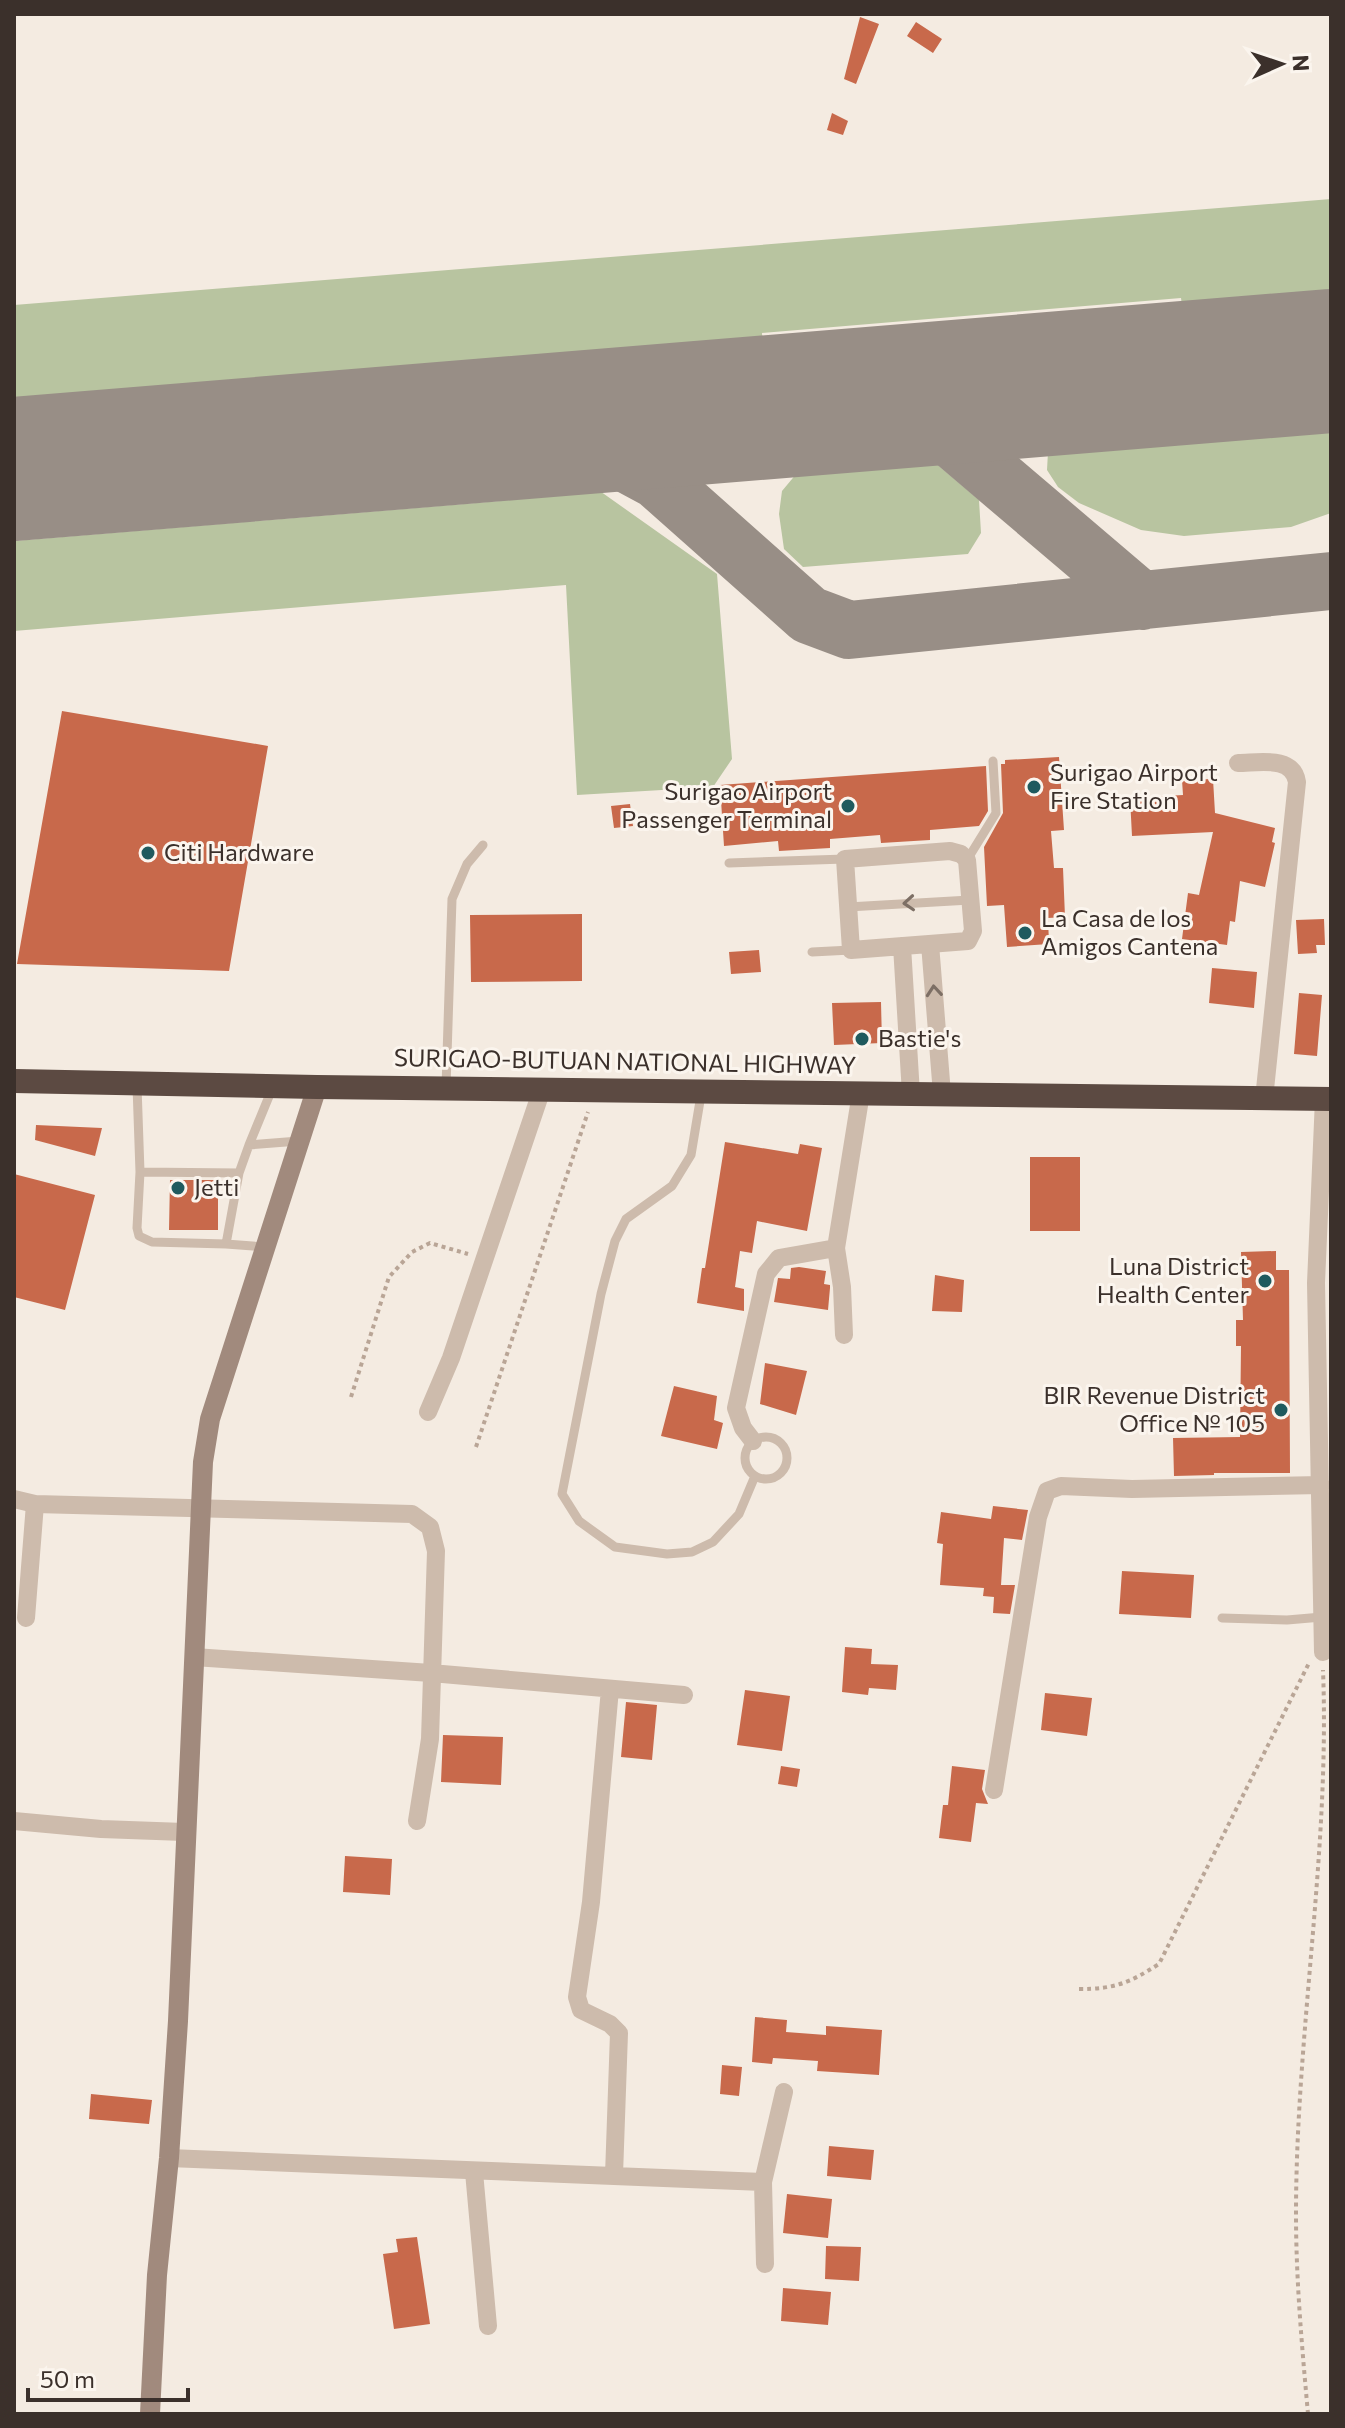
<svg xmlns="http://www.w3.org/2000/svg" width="1345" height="2428" viewBox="0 0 1345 2428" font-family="Commissioner,sans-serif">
	<rect width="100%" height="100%" fill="#f4ebe1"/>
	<path fill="#b8c4a0" d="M1331,199V301L1183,313L1181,298L762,333L763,357L488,380L485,359L14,398V305Z
		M1331,414V513L1291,527L1184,536L1141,530L1079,503L1058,487L1047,470L1048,452L1191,440L1190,425Z
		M933,461L979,500L981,533L968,554L803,567L784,549L779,514L782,491L797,473Z
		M538,476L540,494L597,489L717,574L732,759L713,787L577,795L566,585L14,631V541L500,501L499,479Z"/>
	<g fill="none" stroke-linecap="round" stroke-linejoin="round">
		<path stroke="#988e86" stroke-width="58" d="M901,396L1142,601
			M539,426L590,444L657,480L809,615L849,630L1331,581"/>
		<path stroke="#988e86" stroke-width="144" d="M14,469L1331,361"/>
	</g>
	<path fill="#c8694b" d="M860,17L879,24L856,84L844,79Z
		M916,22L942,39L933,53L907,36Z
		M832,113L848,121L843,135L827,130Z
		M62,711L268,746L229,971L17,964Z
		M1059,757L1064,830L1051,831L1054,868H1063L1065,917L1048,918L1049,944L1007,947L1004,905L987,906L984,847L1003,813L1001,764H1005V760Z
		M986,766L988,811L979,826L930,830V840L881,843L880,835L830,839V848L779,851L778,841L724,846L720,785Z
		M1213,779L1215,813L1275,828L1272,842L1275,843L1265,887L1240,881L1235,922L1230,921L1227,945L1182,939L1188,893L1199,895L1213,832L1132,836L1130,798L1183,795L1182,780Z
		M630,804L633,826L614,828L611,806Z
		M582,914V981L471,982L470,915Z
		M1324,919L1325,945H1316L1317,953L1298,954L1296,920Z
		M759,950L761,972L731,974L729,952Z
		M1212,968L1257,972L1254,1008L1209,1003Z
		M1299,993L1322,995L1317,1056L1294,1054Z
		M881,1002L882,1043L834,1045L832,1003Z
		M36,1125L102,1128L95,1156L35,1140Z
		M725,1142L798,1154L800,1144L822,1148L807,1231L757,1221L752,1253L740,1251L735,1287L744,1289V1311L697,1303L702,1268H705Z
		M1030,1157H1080V1231H1030Z
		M14,1174L95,1195L65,1310L14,1297Z
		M170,1180H218V1230H169Z
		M1276,1251V1270H1289L1290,1473H1214V1475L1174,1476L1173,1438L1240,1437L1241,1346H1236V1320H1243L1241,1252Z
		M799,1267L826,1271L824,1284L830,1285V1288L828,1310L774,1302L778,1278L790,1279L791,1268Z
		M935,1275L964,1280L962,1312L932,1311Z
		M765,1363L807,1371L796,1415L760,1404Z
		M674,1386L717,1396L714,1420L723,1423L717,1449L661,1436Z
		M993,1506L1028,1510L1022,1540L1004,1538L1001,1585H1015L1010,1614L993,1613L994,1597L983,1596L984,1588L940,1585L943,1544L937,1543L941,1512L991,1519Z
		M1122,1571L1194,1575L1191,1618L1119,1614Z
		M845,1647L872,1649L871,1664L898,1665L896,1690L869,1688L868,1695L842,1692Z
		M745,1690L790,1696L782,1751L737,1745Z
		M1045,1693L1092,1698L1087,1736L1041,1730Z
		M626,1702L657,1705L652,1760L621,1757Z
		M443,1735L503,1737L501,1785L441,1782Z
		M781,1766L800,1769L797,1787L778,1784Z
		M952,1766L985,1770L982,1789L988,1804L976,1803L971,1842L939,1838L943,1805H948Z
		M345,1856L392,1859L390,1895L343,1892Z
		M755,2017L787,2020L786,2032L826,2035V2026L882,2030L879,2075L817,2071L818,2061L773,2058L772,2064L752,2062Z
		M722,2065L742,2067L739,2096L720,2094Z
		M91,2094L152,2100L149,2124L89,2119Z
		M829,2146L874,2150L871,2180L827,2176Z
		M787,2194L832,2199L828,2238L783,2233Z
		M417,2237L430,2324L394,2329L383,2254L398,2252L396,2239Z
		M826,2246L861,2247L859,2281L825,2279Z
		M783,2288L831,2292L828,2325L781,2321Z"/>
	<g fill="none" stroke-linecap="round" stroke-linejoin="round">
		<path stroke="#b9a596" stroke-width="4" stroke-dasharray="4 4" stroke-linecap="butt" d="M351,1397L389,1277L412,1252L430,1243L468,1254
			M476,1447L588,1112
			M1079,1989C1115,1989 1129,1983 1159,1964L1309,1663
			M1308,2414C1302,2347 1296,2281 1296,2214C1296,2033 1330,1852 1323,1670"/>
		<path stroke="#cdbbac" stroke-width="9" d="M967,860L996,813L993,761
			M729,863L845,859
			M848,907L970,900
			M812,952L851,950
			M137,1086L140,1172L239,1173
			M446,1087L452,899L467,864L483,845
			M701,1095L691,1155L672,1186L626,1219L615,1241L601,1294L562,1494L579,1521L615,1547L667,1554L692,1552L713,1542L739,1514L755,1476
			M249,1145L272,1089
			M140,1172L137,1228L139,1236L152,1242L226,1244
			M265,1247L226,1244L239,1173L249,1145L299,1141
			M745 1458a21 21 0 1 1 42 0a21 21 0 1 1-42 0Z
			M1222,1618L1287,1620L1322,1617"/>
		<path stroke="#cdbbac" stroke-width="18" d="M1238,763C1258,763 1293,755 1297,782L1264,1099
			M950,851L961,854L967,860L973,931L968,941L851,950L845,859Z
			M930,944L942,1094
			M902,946L911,1094
			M844,1335L842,1287L836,1248L861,1093
			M428,1412L451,1358L542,1089
			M753,1441L743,1428L736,1408L766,1274L779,1258L836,1248
			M14,1499L35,1504L412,1514L430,1527L436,1551L430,1739L417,1821
			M26,1618L35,1504
			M1323,1652L1316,1283L1324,1099
			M194,1657L431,1673L684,1695
			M610,1689L591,1902L577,1997L581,2010L610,2024L619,2033L614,2175
			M994,1790L1038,1517L1047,1491L1061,1486L1132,1489L1321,1485
			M14,1821L101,1829L184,1832
			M169,2158L763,2182
			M474,2172L488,2326
			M765,2264L763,2182L784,2092"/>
		<path stroke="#a18a7d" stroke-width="20" d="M150,2414L157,2275L169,2158L178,2021L203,1462L210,1419L317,1087"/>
		<path stroke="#5c4a42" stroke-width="24" d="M14,1081L317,1087L1331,1099"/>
	</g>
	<defs><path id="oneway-chevron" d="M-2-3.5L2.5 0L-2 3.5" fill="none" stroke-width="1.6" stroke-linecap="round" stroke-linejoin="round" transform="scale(2)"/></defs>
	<g stroke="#7d6f65">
		<use href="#oneway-chevron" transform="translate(909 903) rotate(176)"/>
		<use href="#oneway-chevron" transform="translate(934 991) rotate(-95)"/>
	</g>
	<g fill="#1f5a5e" stroke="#fbf5ee" stroke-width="3">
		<circle cx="1034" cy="787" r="8"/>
		<circle cx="848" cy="806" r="8"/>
		<circle cx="148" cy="853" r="8"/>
		<circle cx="1025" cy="933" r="8"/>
		<circle cx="862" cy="1039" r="8"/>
		<circle cx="178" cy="1188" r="8"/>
		<circle cx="1265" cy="1281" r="8"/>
		<circle cx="1281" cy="1410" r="8"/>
	</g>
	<g text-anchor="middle" stroke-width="6" stroke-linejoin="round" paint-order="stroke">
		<g font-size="24" fill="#3b302b" stroke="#fbf5ee" text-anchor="start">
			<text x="1050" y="781">Surigao Airport<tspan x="1050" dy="28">Fire Station</tspan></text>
			<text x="832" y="800" text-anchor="end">Surigao Airport<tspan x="832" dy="28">Passenger Terminal</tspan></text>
			<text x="164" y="861">Citi Hardware</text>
			<text x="1041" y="927">La Casa de los<tspan x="1041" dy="28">Amigos Cantena</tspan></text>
			<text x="878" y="1047">Bastie's</text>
			<text x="194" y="1196">Jetti</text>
			<text x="1249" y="1275" text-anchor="end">Luna District<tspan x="1249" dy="28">Health Center</tspan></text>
			<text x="1265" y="1404" text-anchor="end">BIR Revenue District<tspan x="1265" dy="28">Office № 105</tspan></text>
		</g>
		<g font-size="24" fill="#3b302b" stroke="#fbf5ee">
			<text transform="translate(625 1062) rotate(1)" y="8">SURIGAO-BUTUAN NATIONAL HIGHWAY</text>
		</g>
	</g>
	<rect width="1345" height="2428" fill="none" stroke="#3b302b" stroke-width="32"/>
	<g transform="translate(1281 64) rotate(87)" stroke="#fbf5ee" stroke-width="6" paint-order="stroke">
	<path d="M0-6L14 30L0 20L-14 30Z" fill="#3b302b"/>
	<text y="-12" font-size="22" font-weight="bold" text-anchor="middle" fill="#3b302b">N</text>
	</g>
	<path d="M28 2388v12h160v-12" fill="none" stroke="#3b302b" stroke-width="4"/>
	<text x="40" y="2388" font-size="24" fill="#3b302b" stroke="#fbf5ee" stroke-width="6" paint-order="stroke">50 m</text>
</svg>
